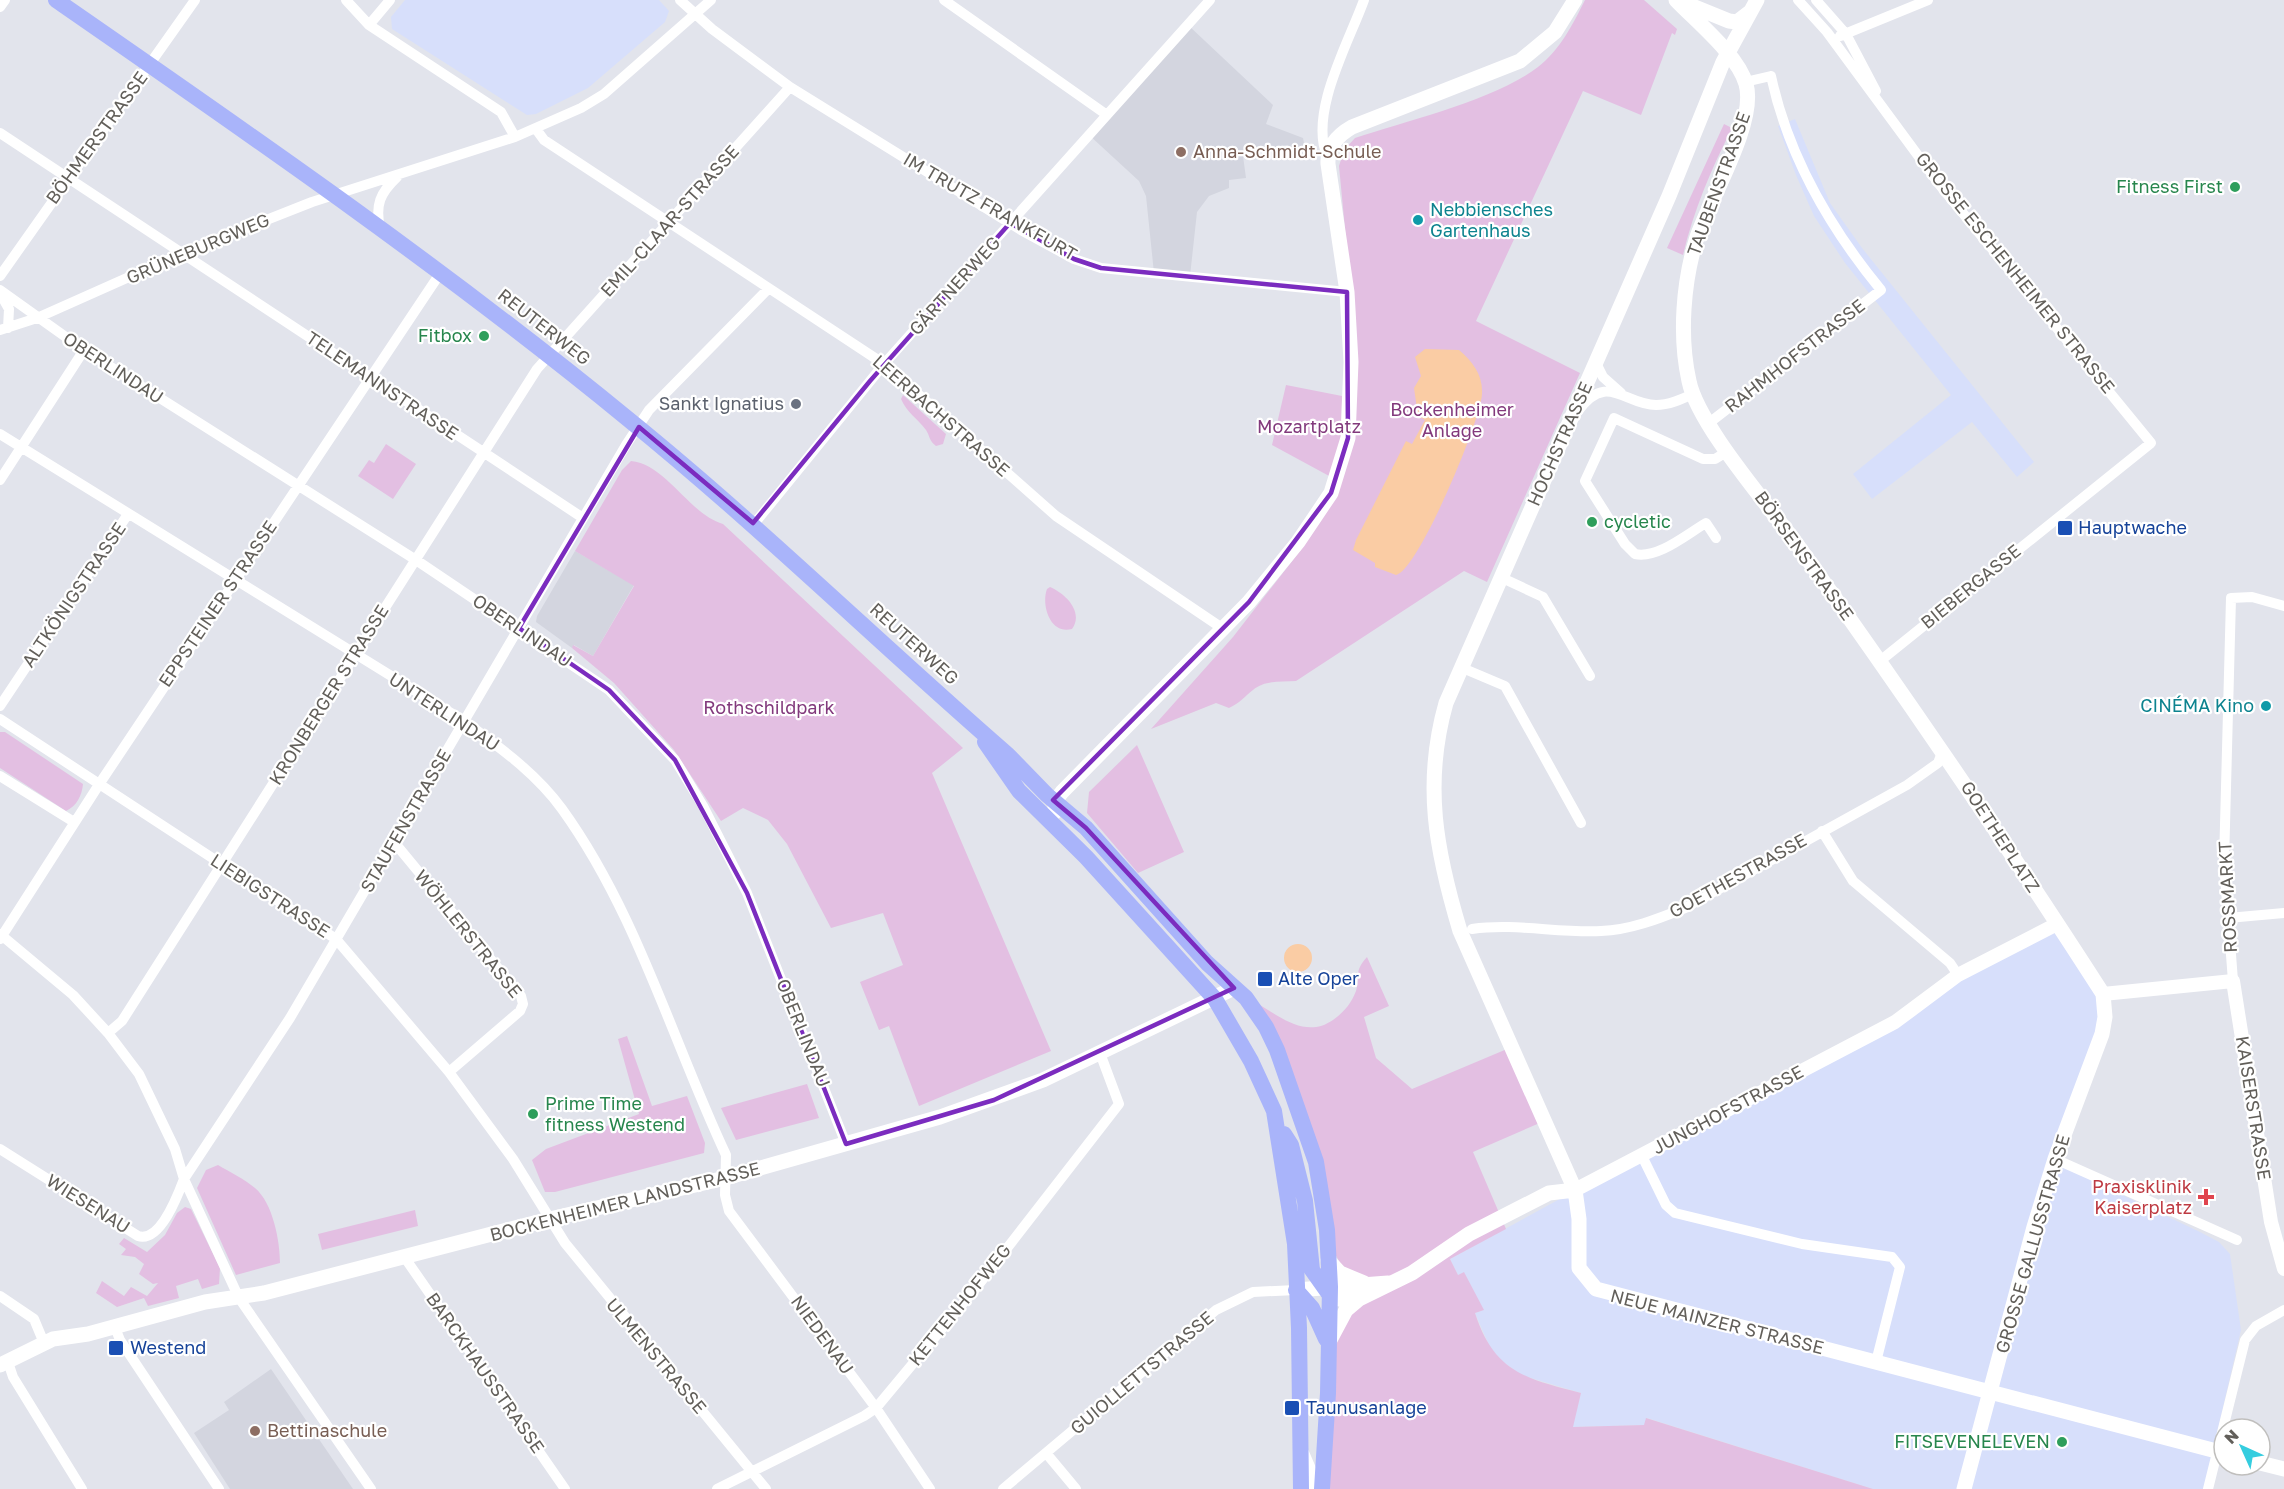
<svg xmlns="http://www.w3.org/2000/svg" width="2284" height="1489" viewBox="0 0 2284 1489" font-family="'Golos Text',sans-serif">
	<rect width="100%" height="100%" fill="#e2e4ec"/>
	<path fill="#d7dffb" d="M405,0H659L669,11L665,22L588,88L536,114L527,115L392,29L391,17Z
		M1795,119L1830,203L1862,248L2034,462L2017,477L1972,422L1872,499L1853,474L1951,395L1845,263L1814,216L1796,175L1778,126Z
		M2056,928L2098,994L2100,1030L2051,1161L2200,1232L2219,1242L2230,1254L2241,1330L2204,1489H1873L1647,1418L1645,1425L1572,1427L1581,1393L1521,1375L1499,1359L1491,1350L1475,1313L1483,1310L1464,1273L1458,1275L1450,1259Z"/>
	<path fill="#d3d5df" d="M1188,25L1273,105L1266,124L1303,138L1305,148L1291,149L1287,145L1256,150V154L1243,156L1246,178L1229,180V188L1209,196L1197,212L1190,276L1154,273L1146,196L1139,181L1089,135Z
		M575,551L634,585L593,656L574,645L572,648L536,622L537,616Z
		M271,1369L353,1489H230L194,1433L229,1410L224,1402Z"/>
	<path fill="#e3bfe2" d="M1585,0H1644L1677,29L1675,35L1672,33L1641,115L1583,91L1476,321L1580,373L1487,582L1464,571L1296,681C1281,682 1265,680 1253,690C1244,697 1240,703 1229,708L1216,703L1151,729L1233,637L1303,547L1352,441L1351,292L1339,166L1344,150L1355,138C1407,121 1497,99 1538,67C1560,50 1573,24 1585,0Z
		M1724,124L1732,128C1711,170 1694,209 1683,255L1667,248Z
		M1286,385L1342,396L1341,436L1331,477L1272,445Z
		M903,395L946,434L943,444L936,446C929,441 930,436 926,430C917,418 907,413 901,399Z
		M386,444L416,464L393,499L358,476L369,460L374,463Z
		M631,461C666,464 689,514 723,524L963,748L932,773L1051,1051L919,1106L889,1026L879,1030L860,982L903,965L883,913L831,928L787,844L768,820L743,808L721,821L674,750L614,683L572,648L573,645L593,656L634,586L575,551L622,470Z
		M1050,587C1066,594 1084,612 1072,629C1050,635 1041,605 1047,589Z
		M0,732H5L83,784C82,795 77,806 66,811L0,768Z
		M1137,745L1184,852L1138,873L1087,813L1089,792Z
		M1367,957L1389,1006L1364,1017L1376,1058L1412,1089L1507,1049L1542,1122L1473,1152L1506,1229L1450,1259L1458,1275L1464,1272L1484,1310L1475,1313C1494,1372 1526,1379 1581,1393L1573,1427L1644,1425L1646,1418L1873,1489H1330L1328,1346L1355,1290L1328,1241L1316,1162L1260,1005C1283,1019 1307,1038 1333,1020C1344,1012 1351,1004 1356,991C1361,974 1353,973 1367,957Z
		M627,1036L652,1106L687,1096L705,1143L704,1153L555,1192H545L532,1160L546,1149L639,1114L618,1039Z
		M807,1084L819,1118L736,1140L721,1108Z
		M218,1165C230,1172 244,1179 255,1188C273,1203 280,1241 280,1263L236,1275L197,1188L206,1170Z
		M185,1207L191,1209L220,1268L219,1284L202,1289L198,1279L176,1286L179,1298L148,1306L144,1298L117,1307L96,1293L102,1281L124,1296L131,1287L147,1296L158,1283L153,1284L139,1274L144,1264L135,1257L121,1255L126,1249L119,1244L124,1238L147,1252L165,1235L177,1213Z
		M415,1210L418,1226L322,1250L318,1234Z"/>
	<path fill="#facca4" d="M1425,349L1459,350C1473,362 1483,375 1482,394C1481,420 1418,571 1396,575L1375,567V563L1353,550L1356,540L1406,441L1412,444L1425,420L1418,416L1414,388L1421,376L1415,357Z
		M1284 958a14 14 0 1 1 28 0a14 14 0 1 1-28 0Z"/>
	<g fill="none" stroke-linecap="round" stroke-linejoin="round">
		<path stroke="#fff" stroke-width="10" d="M346,0L369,25L501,112L515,137
			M680,0L712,29L790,87L1021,230L1074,259L1101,268L1347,292
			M944,0L1107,115
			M1798,0L1827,32L1939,184L2151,443L1880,661
			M1816,0L1846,34L1876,91
			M0,7L5,0
			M369,25L390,0
			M1840,36L1928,0
			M536,129L544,140L884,364L1056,516L1222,628
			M0,133L583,518
			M1327,156C1309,112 1349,42 1364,0
			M380,228C375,205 380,193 397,177
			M0,276L195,0
			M0,290L84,350L416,560L609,690L675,760L703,806L747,893L846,1144
			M0,293L9,309L8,328
			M0,330L37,318L183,253L312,202L515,137L581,108L604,94L711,0
			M1596,363L1603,377L1621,393
			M1578,411C1607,371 1625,405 1656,405C1669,405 1682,399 1693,394
			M1709,423L1881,290C1830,228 1788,155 1771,76L1745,82
			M0,434L464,721C499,747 536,773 562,809C637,913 672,1040 726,1155L725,1195L729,1211L876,1408L930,1489
			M0,480L84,350
			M754,524L884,364L1210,0
			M1716,538L1706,523C1687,534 1658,559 1635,554L1625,544L1585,481L1614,418L1703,459H1715L1728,451
			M1500,577L1543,597L1590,676
			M1460,667L1505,686L1581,823
			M0,706L128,514
			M0,719L336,939L449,1072L513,1159L565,1243L766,1489
			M0,776L74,822
			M1822,831L1853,881L1950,963L1958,975
			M394,842L521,996L523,1004L520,1011L449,1072
			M2228,918L2284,913
			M1472,929C1515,923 1557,933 1601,931C1630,930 1658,919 1685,908L1907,785L1938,763L1943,750
			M0,934L73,995L108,1033L139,1074L175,1149L184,1179L239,1298L371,1489
			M0,939L100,783L441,272
			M2233,981L2224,863L2231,598L2252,597L2284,606
			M108,1033L122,1021L537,369L790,87
			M0,1149L138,1236C160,1243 178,1195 184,1179L290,1018L626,445L649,410L768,289
			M1642,1156L1666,1205L1675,1213L1802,1244L1892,1257L1900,1267L1876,1362
			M2055,1159L2237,1240
			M405,1258L565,1489
			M0,1296L34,1319L44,1343
			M114,1325L120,1340L219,1489
			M8,1362L13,1377L82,1489
			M1046,1453L1076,1489
			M717,1489L864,1416L876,1408L980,1283L1119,1104L1100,1053
			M1003,1489L1216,1310L1253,1292L1296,1290
			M2208,1489L2245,1340L2256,1326L2284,1310"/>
		<path stroke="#fff" stroke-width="14" d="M2103,994L2233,981L2271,1222L2284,1269
			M1575,1190L1895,1022L1958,975L2057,924"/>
		<path stroke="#fff" stroke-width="15" d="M1676,0C1697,22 1738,55 1746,84C1757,122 1710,199 1697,237C1683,282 1679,336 1689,381C1698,426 1773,510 1801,550C1905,696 2006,843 2103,994L2105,1017L2102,1034L2055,1159L2034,1227L1964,1489
			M1757,0L1723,62L1669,196L1446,703C1423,784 1436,851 1460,931L1575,1190L1579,1219V1268L1596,1289L2224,1453
			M1680,1L1729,21L1737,22L1750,12
			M1055,812V801L1062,792L1249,602L1298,542L1331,493L1348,438L1351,362L1347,292L1328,164C1327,147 1338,135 1352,127L1520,61L1555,32L1575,0
			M1328,1260L1340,1273L1364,1283
			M1296,1290L1388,1283
			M1329,1294L1339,1299H1359L1412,1273L1469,1234L1549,1193L1575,1190
			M1330,1340L1346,1310L1359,1299
			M0,1365L53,1339L88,1334L205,1302L264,1293L550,1219L725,1178L940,1117L1043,1080L1234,988
			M1302,1454L1317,1489
			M2260,1463L2284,1469"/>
		<path stroke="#a9b4fa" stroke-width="16" d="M56,0C251,135 445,269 628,419C760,526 880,644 1008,755L1047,795L1086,828L1207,963L1246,998L1266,1027L1277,1050L1316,1162L1327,1230L1330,1287L1328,1393L1322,1489
			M985,742L1019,791L1086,857L1215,999L1251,1061L1274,1111L1295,1244L1299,1328L1301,1489
			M1284,1134L1291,1145L1305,1201L1312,1270L1329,1294
			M1296,1290L1312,1308L1326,1339"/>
	</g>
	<path fill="none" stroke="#7b2cbf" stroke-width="4.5" stroke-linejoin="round" d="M1010,223L1074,259L1101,268L1347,292L1348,438L1331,493L1249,602L1053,800L1086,828L1234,988L994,1100L846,1144L747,893L675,760L609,690L519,628L639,427L753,523L870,381Z"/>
	<g fill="#8d6e63" stroke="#fff" stroke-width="2">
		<circle cx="1181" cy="152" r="6"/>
		<circle cx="255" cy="1431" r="6"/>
	</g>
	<g fill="#2e9e5b" stroke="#fff" stroke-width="2">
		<circle cx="2235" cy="187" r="6"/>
		<circle cx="484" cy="336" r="6"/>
		<circle cx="1592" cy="522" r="6"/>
		<circle cx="533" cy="1114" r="6"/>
		<circle cx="2062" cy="1442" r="6"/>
	</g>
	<g fill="#0f9aa8" stroke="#fff" stroke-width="2">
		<circle cx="1418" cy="220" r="6"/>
		<circle cx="2266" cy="706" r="6"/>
	</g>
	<circle fill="#6b7280" stroke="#fff" stroke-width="2" cx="796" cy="404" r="6"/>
	<g fill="#1a4fb4" stroke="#fff" stroke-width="2">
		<rect x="2057" y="520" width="16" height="16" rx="3"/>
		<rect x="1257" y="971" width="16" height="16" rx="3"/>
		<rect x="108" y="1340" width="16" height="16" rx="3"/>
		<rect x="1284" y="1400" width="16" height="16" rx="3"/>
	</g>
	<path fill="#e0444e" stroke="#fff" stroke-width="2" d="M2203 1188h6v6h6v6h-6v6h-6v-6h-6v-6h6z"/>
	<g text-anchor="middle" stroke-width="4.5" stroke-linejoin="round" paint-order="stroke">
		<g font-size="18" fill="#625f5a" stroke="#fff">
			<text transform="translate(97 138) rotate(-54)" y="6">BÖHMERSTRASSE</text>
			<text transform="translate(1719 184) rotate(-70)" y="6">TAUBENSTRASSE</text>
			<text transform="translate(990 207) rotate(30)" y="6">IM TRUTZ FRANKFURT</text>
			<text transform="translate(670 221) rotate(-48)" y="6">EMIL-CLAAR-STRASSE</text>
			<text transform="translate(198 249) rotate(-23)" y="6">GRÜNEBURGWEG</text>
			<text transform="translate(2015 273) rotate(51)" y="6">GROSSE ESCHENHEIMER STRASSE</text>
			<text transform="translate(955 286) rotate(-48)" y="6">GÄRTNERWEG</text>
			<text transform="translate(544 327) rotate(38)" y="6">REUTERWEG</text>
			<text transform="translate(1795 356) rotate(-38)" y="6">RAHMHOFSTRASSE</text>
			<text transform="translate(113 368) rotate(33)" y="6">OBERLINDAU</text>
			<text transform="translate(382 386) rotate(34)" y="6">TELEMANNSTRASSE</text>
			<text transform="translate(941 416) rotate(41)" y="6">LEERBACHSTRASSE</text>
			<text transform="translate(1560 444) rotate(-66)" y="6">HOCHSTRASSE</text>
			<text transform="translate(1804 556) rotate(54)" y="6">BÖRSENSTRASSE</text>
			<text transform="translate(1971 587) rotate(-39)" y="6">BIEBERGASSE</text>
			<text transform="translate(74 595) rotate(-56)" y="6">ALTKÖNIGSTRASSE</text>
			<text transform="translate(218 604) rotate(-56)" y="6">EPPSTEINER STRASSE</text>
			<text transform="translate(522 631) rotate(34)" y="6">OBERLINDAU</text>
			<text transform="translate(914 644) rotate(42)" y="6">REUTERWEG</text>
			<text transform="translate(329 695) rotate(-58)" y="6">KRONBERGER STRASSE</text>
			<text transform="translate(444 712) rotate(33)" y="6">UNTERLINDAU</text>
			<text transform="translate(406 821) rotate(-60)" y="6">STAUFENSTRASSE</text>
			<text transform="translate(2000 837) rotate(57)" y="6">GOETHEPLATZ</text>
			<text transform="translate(1738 876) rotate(-29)" y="6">GOETHESTRASSE</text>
			<text transform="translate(270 896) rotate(33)" y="6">LIEBIGSTRASSE</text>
			<text transform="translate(2228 897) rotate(-93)" y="6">ROSSMARKT</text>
			<text transform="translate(468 934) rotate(51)" y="6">WÖHLERSTRASSE</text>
			<text transform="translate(803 1033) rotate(68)" y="6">OBERLINDAU</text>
			<text transform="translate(2253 1108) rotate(81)" y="6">KAISERSTRASSE</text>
			<text transform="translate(1728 1110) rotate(-28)" y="6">JUNGHOFSTRASSE</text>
			<text transform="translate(625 1202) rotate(-14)" y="6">BOCKENHEIMER LANDSTRASSE</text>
			<text transform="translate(88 1204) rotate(32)" y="6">WIESENAU</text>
			<text transform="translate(2033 1244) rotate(-74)" y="6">GROSSE GALLUSSTRASSE</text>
			<text transform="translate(960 1305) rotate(-51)" y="6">KETTENHOFWEG</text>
			<text transform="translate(1717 1322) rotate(14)" y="6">NEUE MAINZER STRASSE</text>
			<text transform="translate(822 1335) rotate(54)" y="6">NIEDENAU</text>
			<text transform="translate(656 1356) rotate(50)" y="6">ULMENSTRASSE</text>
			<text transform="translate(485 1373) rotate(55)" y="6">BARCKHAUSSTRASSE</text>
			<text transform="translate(1142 1373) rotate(-40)" y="6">GUIOLLETTSTRASSE</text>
		</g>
		<g font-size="18" fill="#785e54" stroke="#fff" text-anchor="start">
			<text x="1193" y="158">Anna-Schmidt-Schule</text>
			<text x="267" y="1437">Bettinaschule</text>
		</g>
		<g font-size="18" fill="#27864d" stroke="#fff" text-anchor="end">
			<text x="2223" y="193">Fitness First</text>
			<text x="472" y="342">Fitbox</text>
			<text x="1604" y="528" text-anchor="start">cycletic</text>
			<text x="545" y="1110" text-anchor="start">Prime Time<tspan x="545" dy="21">fitness Westend</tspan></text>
			<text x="2050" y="1448">FITSEVENELEVEN</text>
		</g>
		<g font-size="18" fill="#0d838f" stroke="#fff" text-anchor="start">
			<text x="1430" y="216">Nebbiensches<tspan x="1430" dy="21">Gartenhaus</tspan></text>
			<text x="2254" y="712" text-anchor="end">CINÉMA Kino</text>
		</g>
		<g font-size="18" fill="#5b616d" stroke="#fff" text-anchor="end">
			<text x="784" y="410">Sankt Ignatius</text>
		</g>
		<g font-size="18" fill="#82397c" stroke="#fff">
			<text x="1452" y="416">Bockenheimer<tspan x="1452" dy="21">Anlage</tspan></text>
			<text x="1309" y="433">Mozartplatz</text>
			<text x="769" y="714">Rothschildpark</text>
		</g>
		<g font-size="18" fill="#164399" stroke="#fff" text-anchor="start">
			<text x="2078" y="534">Hauptwache</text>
			<text x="1278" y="985">Alte Oper</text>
			<text x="130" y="1354">Westend</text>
			<text x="1306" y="1414">Taunusanlage</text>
		</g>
		<g font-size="18" fill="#be3a42" stroke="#fff" text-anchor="end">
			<text x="2192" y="1193">Praxisklinik<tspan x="2192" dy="21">Kaiserplatz</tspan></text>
		</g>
	</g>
	<g transform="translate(2242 1447) rotate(315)"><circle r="28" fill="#ffffff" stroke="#c0bfbd" stroke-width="1.5"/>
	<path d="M0-4.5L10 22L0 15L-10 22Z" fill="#35cddf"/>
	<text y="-9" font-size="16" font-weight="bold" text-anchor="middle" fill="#625f5a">N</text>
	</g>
</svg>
